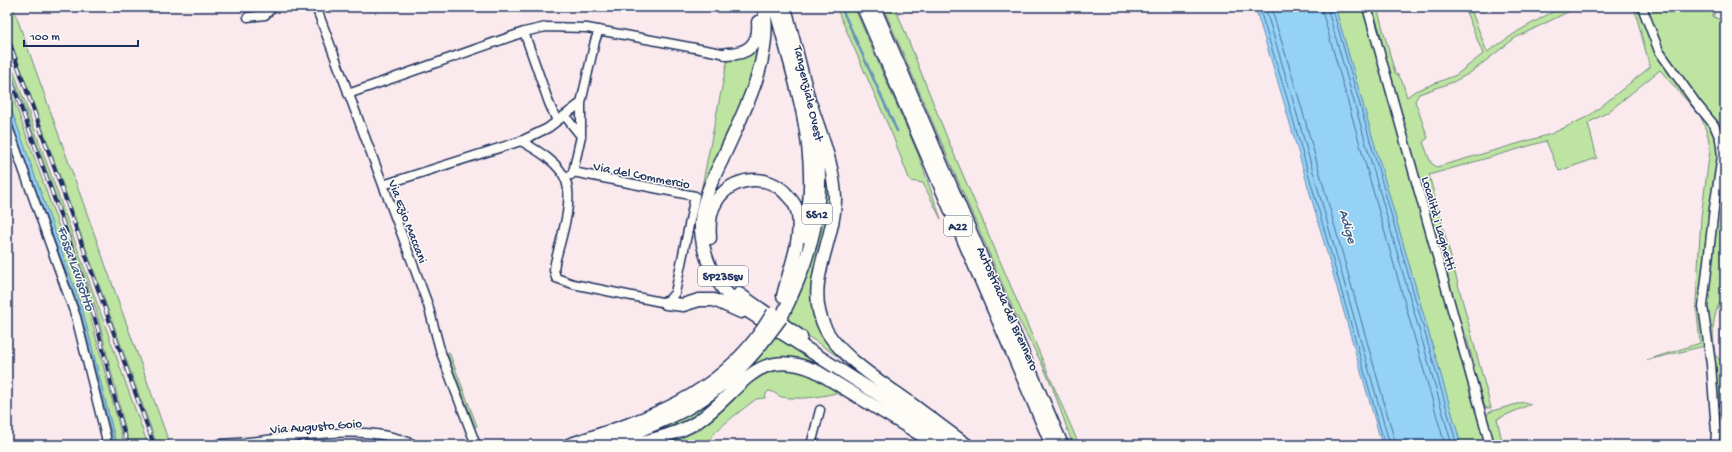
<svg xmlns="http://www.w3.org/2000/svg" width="1732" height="452" viewBox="0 0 1732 452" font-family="'Gochi Hand',sans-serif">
	<rect width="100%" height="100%" fill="#fae9ed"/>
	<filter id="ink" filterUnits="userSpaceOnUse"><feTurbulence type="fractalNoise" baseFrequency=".025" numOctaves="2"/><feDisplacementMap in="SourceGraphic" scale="8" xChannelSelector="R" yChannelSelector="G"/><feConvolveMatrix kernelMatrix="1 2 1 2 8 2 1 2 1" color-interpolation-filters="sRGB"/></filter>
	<g filter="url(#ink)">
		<path fill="#bde4a0" stroke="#6c8a7f" d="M7,7H13L170,445H157L7,30Z
			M836,7H854L918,154L941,219L923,183L910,181L892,134Z
			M883,7H895L948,140L1079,445H1073L1052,386L1042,364L1014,311Z
			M1335,7H1364L1488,445H1461Z
			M1372,7H1377L1395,73C1403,77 1404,89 1407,97L1415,91L1456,75L1483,54L1464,7H1470L1487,52L1520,30L1561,7H1578L1515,38L1470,73L1453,82L1419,94L1415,101L1416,104L1428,138L1423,142L1431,163L1437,167L1551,134L1589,116L1650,67L1634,7H1640L1660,58L1665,67L1714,129L1720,154L1712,207L1705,346L1647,360L1700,343L1696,303L1701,217L1710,150L1708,136L1701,117L1660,70L1608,112L1588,123L1597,158L1559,171L1546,141L1429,175L1491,408H1487L1482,405L1473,370L1474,365L1466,335L1461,329L1417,176C1416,162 1414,152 1407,140L1381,45V35Z
			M1644,7H1707L1715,14L1712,16L1725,22L1722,33L1725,36V294C1711,315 1712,331 1715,355L1721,361L1725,401V445H1717L1706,310L1722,134L1669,62L1657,42Z
			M759,42L757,67L697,211L728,57Z
			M10,68L14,72L148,445H130L126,432L96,309Z
			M7,81L89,311L124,445H120L115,439L83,312L7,97Z
			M7,108L81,313L113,439L116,445H114L111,441L81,327L7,117Z
			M820,136L828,174L830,205L813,297L852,366L784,320L802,285Z
			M1725,307V358L1721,338V309Z
			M774,335L892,412L785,359L678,427L637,437Z
			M449,352L477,426L475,427L447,353Z
			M799,368L844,393L842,396L836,393C819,397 800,400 782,397C777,396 774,391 768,391L766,394L765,398L756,399C746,407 708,434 707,445H644L664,440L765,370Z
			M1524,402L1531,404L1497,419L1503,445H1493L1486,419L1487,414L1492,411Z"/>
		<path fill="#95d2f6" stroke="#6491b9" d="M1255,7H1335L1461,445H1382L1283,99Z
			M7,97L83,312L115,439L120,445H116L113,439L81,313L7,109Z"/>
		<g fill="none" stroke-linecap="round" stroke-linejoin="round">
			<path stroke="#4c709b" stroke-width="1" d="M1259,7L1287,98L1385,445
				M1265,7L1292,97L1390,445
				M1271,7L1298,95L1396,445
				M1321,7L1445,445
				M1327,7L1452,445
				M1332,7L1457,445"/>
			<path stroke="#6491b9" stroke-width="2.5" d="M841,7L897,131"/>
			<defs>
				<path id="minor" d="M316,7L414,267L428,305L441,353L476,445
					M1367,7L1490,445
					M1642,7L1659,51L1696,103L1714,125L1720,139L1722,156L1714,208L1703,306L1711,364L1716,432L1715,445
					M248,17L265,15L273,7
					M524,32L549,103L557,121
					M348,94L524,32L546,27L587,28L727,54
					M565,116L581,136
					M7,124L76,317L106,437V445
					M521,141C537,150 560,163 566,181C574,203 560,241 555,263L554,270L556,278L573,284L666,303L675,293L695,196L573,172
					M571,175L573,172L581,136V103L595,41L599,30
					M383,185L521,141L548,128L581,103
					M218,445L219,444C280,443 358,418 415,445
					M811,445L820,410"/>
				<path id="highway" d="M764,7C773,61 743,112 722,160C713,178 703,199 701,220C700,242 707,265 719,283C727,296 740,305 752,314L909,414L954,445
					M775,7C790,65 812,126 810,187C810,203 807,220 804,236
					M785,7L812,112
					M863,7L1052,445
					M874,7L1062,445
					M727,54C748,54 760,44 758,22
					M811,105C821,135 834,166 835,198C835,243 803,284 825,328C839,356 884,384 909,402C928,416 947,431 967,445
					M710,238C709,226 709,213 716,202C731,176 769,172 788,196C793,201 797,207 798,215C802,241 789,270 783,296
					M739,294L801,337
					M666,303L683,305L699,300H714L741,312
					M781,318C812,256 826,205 816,136
					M568,445C644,420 714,399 762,330
					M598,445C672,421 721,399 769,334
					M625,445C650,441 676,435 697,422C741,393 754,344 816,371L923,436L942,445"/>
			</defs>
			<use href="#minor" stroke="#1b2f5e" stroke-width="11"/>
			<use href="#highway" stroke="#1b2f5e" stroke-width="15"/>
			<use href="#minor" stroke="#fdfcf7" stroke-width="8"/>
			<use href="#highway" stroke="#fdfcf7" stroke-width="12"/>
			<defs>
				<path id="rail" d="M7,36L154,445
					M7,68C35,149 67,228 92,309C106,354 113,401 128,445"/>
			</defs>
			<use href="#rail" stroke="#1b2f5e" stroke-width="4"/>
			<use href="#rail" stroke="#fdfcf7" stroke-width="2.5" stroke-dasharray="8" stroke-linecap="butt"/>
			<defs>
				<path id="highway-bridge" d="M762,330L773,313
					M769,334L781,318"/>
			</defs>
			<use href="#highway-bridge" stroke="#1b2f5e" stroke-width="15" stroke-linecap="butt"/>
			<use href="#highway-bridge" stroke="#fdfcf7" stroke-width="12"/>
		</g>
	</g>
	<g text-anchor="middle" stroke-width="3" stroke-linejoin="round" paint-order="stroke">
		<g fill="#fdfcf7" stroke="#5f6c8c" stroke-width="1">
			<rect x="802" y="204" width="30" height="20" rx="3"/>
			<rect x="944" y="216" width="28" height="20" rx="3"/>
			<rect x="698" y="266" width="50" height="20" rx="3"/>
		</g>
		<g font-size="12" font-weight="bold" fill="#1b2f5e">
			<text x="817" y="218">SS12</text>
			<text x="958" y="230">A22</text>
			<text x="723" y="280">SP235sv</text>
		</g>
		<g font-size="13" fill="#1b2f5e" stroke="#fdfcf7">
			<text transform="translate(810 93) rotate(77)" y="5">Tangenziale Ovest</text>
			<text transform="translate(642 174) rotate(11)" y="5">Via del Commercio</text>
			<text transform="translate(409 221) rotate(69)" y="5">Via Ezio Maccani</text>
			<text transform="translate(1440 223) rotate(74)" y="5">Località i Laghetti</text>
			<text transform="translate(1009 308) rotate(66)" y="5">Autostrada del Brennero</text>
			<text transform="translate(316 425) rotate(-4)" y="5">Via Augusto Goio</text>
		</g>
		<g font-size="14" font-style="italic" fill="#3a5884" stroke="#fdfcf7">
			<text transform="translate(1349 226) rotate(74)" y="5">Adige</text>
			<text transform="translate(77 268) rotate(71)" y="5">Fossa Lavisotto</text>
		</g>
	</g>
	<rect width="1732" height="452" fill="none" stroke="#fdfcf7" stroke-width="24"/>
	<rect x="12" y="12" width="1708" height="428" fill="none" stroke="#1b2f5e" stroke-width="1.5" filter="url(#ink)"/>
	<path d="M24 40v6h114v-6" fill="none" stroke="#1b2f5e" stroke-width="2"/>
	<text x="30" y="40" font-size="12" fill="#1b2f5e" stroke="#fdfcf7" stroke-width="3" paint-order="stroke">100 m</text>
</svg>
